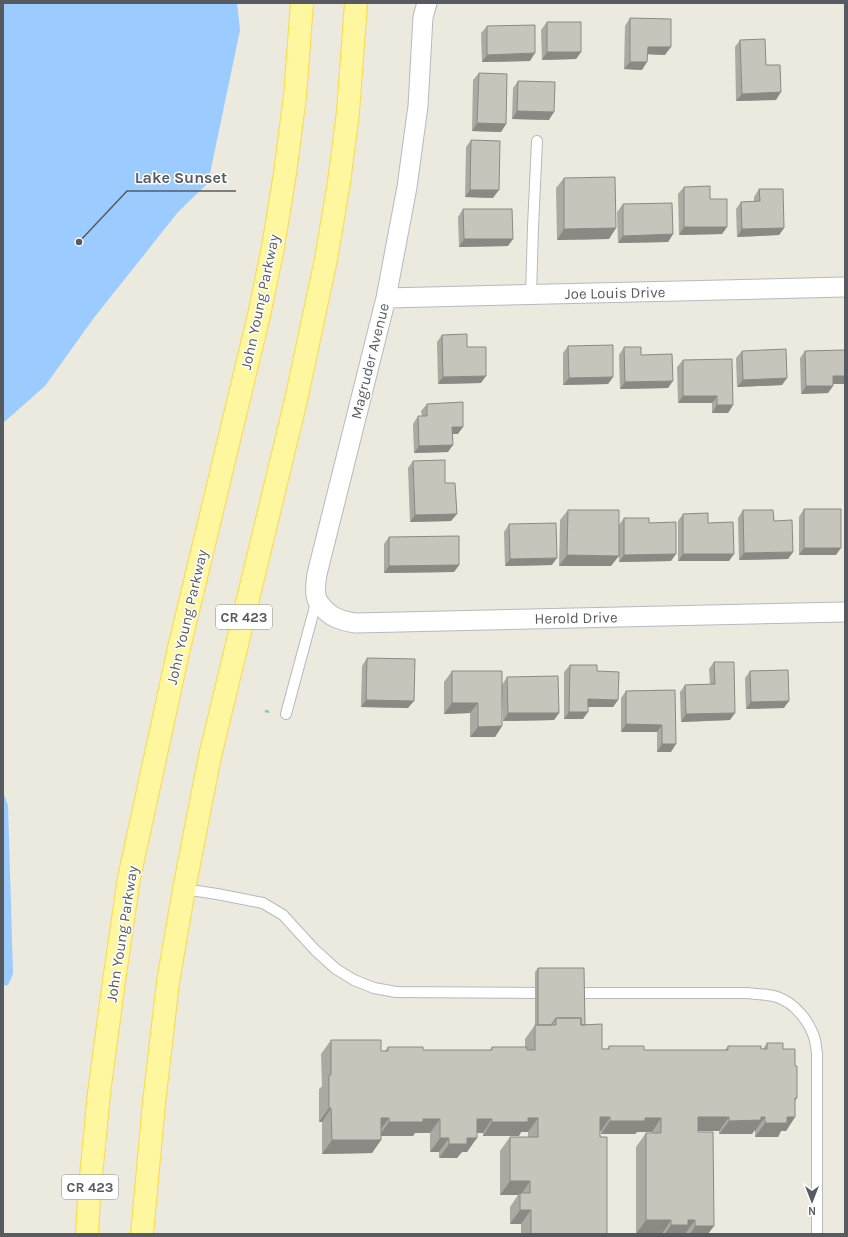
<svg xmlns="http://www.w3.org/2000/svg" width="848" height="1237" viewBox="0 0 848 1237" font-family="Karla,sans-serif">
	<rect width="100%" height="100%" fill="#eceade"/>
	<path fill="#9bcbff" d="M3,3H237L240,30L208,183L178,212L93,319L45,386L3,423Z
		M3,792L8,805L13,974L8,985L3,986Z"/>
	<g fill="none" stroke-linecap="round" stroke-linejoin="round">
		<defs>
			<path id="service" d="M531,295L533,227L537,141
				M286,714L317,599
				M184,889L217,894L263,903L283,915L315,950L336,969L354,980L374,988L396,992L549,993
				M571,993H746C756,994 767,994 777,997C795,1003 810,1022 815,1040C816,1044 816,1049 817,1053V1234"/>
			<path id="minor" d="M427,3L423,17L418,106L407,187L386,298L317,574C316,581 314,592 317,599C317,601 319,603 320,604C329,617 341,621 356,623L845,612
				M386,298L845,287"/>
			<path id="primary" d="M87,1234L89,1197L99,1093L114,981L129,878L179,648L259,315L273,247L285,173L295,96L302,3
				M142,1234L154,1103L168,982L184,889L210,756L296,400L326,259L339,182L348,112L356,3"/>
		</defs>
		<use href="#service" stroke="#b6b9bf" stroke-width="12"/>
		<use href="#minor" stroke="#b6b9bf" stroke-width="21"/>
		<use href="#primary" stroke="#fdd946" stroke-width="24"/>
		<path stroke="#90c8a5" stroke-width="2.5" stroke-dasharray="4 2" stroke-linecap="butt" d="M265,711L271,712"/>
		<use href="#service" stroke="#fff" stroke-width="10"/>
		<use href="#minor" stroke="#fff" stroke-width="19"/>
		<use href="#primary" stroke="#fff7a0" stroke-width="22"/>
	</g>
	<path fill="#aba9a1" d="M630,18L665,55L647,54L642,70L624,69L625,26Z
		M547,22L581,52L576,59L542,60L541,30Z
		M487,26L530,61L482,62L481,33Z
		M740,40L766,65L776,100L736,101L735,47Z
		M479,73L506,124L501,132L472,131L473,80Z
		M518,81L549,120L512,119L513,88Z
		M471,140L493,198L465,197L466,147Z
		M564,178L616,228L609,239L557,240L556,188Z
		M684,187L710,199L727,227L722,234L679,235L678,194Z
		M759,189L784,228L779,235L737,237L736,209L741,202L754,201V197Z
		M623,204L673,234L668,242L618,243L617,212Z
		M463,209L508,246L459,247L458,217Z
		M442,335L467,347L481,383L438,384L437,342Z
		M568,346L613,377L608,384L563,385V353Z
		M624,347L641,355L668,388L620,389L619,355Z
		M742,351L787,378L782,385L737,387L736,358Z
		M805,351L844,384H833V386L828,393L801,394L800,358Z
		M683,360L733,405L728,413H712V403H678L677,367Z
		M427,404L458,434H452L448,452L414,453L413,424L418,416H422L421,411Z
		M413,461L451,521L410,522L408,468Z
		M804,509L836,555H799V517Z
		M568,510L619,525L624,518L649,523L671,561L619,562V537L611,566H559L560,520Z
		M743,510L774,521L793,552L788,559L739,560L738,518Z
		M683,514L708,523L729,561H678V521Z
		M509,524L552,565L505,566L504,532Z
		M389,537L459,565L454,572L384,573V544Z
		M367,658L408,708L361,707L362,666Z
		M714,662L730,720L681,722L680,692L685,685L710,684L709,669Z
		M570,665L597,671L618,700L613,707H588L583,719H564V672Z
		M452,671L502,685L507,677L559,713L554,720L503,721L502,692V726L495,737H470V713L444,714V682Z
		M750,671L784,708L746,709L745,678Z
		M675,690L671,752H657V732H621V698L626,691Z
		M538,968L585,1025L602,1049H607L609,1046L644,1050H725L728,1046L763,1049L767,1043L783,1049L795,1066L797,1098L795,1101V1117L786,1131H781L778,1137H755V1131H754L752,1134H719V1131H698L708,1234H636V1147L646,1133H652V1132H637L635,1134H601V1131H600L607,1234H521V1224H510V1207L518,1195H500V1151L510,1137H528V1132H521L519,1136H483V1133H477L467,1152H462L457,1158H439V1152H430V1133H415L413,1136H381V1140L372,1153L322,1154V1122H319V1089L322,1086L321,1054L331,1040L381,1051H385L388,1047L423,1050H490L492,1047H525V1039L535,1025V972Z"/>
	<path fill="#8b8983" d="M648,47H671L665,55L642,54Z
		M547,52H581L576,59L542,60Z
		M535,53L530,61L482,62L487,55Z
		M630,62H647L642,70L624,69Z
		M781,92L776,100L736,101L742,94Z
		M517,111L554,112L549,120L512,119Z
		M477,123L506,124L501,132L472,131Z
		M470,190H499L493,198L465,197Z
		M684,227H727L722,234L679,235Z
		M616,228L609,239L557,240L564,229Z
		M784,228L779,235L737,237L742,229Z
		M673,234L668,242L618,243L623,236Z
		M464,239H513L508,246L459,247Z
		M486,376L481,383L438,384L443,377Z
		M833,376H845V383L844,384H827Z
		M613,377L608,384L563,385L569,378Z
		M787,378L782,385L737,387L743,380Z
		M673,381L668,388L620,389L625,382Z
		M806,386H833L828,393L801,394Z
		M683,396H717L712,403H678Z
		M717,405H733L728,413H712Z
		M452,427H463L458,434H447Z
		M453,445L448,452L414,453L419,446Z
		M457,514L451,521L410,522L415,515Z
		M804,548H841L836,555H799Z
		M793,552L788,559L739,560L744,553Z
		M676,554L671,561L619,562L624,555Z
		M683,554H734L729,561H678Z
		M567,555L619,556L611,566H559Z
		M557,558L552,565L505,566L510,559Z
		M459,565L454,572L384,573L389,566Z
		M588,699L618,700L613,707H583Z
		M366,700L414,701L408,708L361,707Z
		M789,701L784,708L746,709L751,702Z
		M452,703H478L470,713L444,714Z
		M569,712H588L583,719H564Z
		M508,713H559L554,720L503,721Z
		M735,713L730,720L681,722L686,714Z
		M626,724L662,725L657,732H621Z
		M502,726L495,737H470L478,727Z
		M662,744H676L671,752H657Z
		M329,1108H331L322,1122H319Z
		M600,1117H610L601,1131H590Z
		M698,1117H729L719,1131H688Z
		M761,1117H765L755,1131H754L752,1134H719L729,1121Z
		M787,1117H795L786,1131H781L778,1137H755L765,1123Z
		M381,1118H389L379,1132Z
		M528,1118H538L528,1132H521L519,1136H483L492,1122Z
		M645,1118H661L652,1132H637L635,1134H601L610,1121Z
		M423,1119H440L430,1133H415L413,1136H379L389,1122Z
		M477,1119H492L483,1133H467Z
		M440,1138H449L439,1152H430Z
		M467,1138H477L467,1152H462L457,1158H439L449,1144Z
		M332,1140H381L372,1153L322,1154Z
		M510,1181H530L521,1195L520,1193L518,1195H500Z
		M520,1210H531L521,1224H510Z
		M646,1220H671L662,1234H636Z
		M688,1220H695L685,1234H665L671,1225Z
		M695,1226H714L708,1234H690Z"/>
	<path fill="#c7c4bb" stroke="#8b8983" d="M630,18L671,19V47H648L647,62H630Z
		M547,22H581V52H547Z
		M535,25V53L487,55V26Z
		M765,39L766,65H780L781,92L742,94L740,40Z
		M479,73L507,74L506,124L477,123Z
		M518,81L555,82L554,112L517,111Z
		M471,140L500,141L499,190H470Z
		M615,177L616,228L564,229V178Z
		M710,186V199H727V227H684V187Z
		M759,189H783L784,228L742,229L741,202L760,201Z
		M672,203L673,234L623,236V204Z
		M463,209H512L513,239H464Z
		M467,334V347H486V376L443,377L442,335Z
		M613,345V377L569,378L568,346Z
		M624,347H641V355L672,354L673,381L625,382Z
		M786,349L787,378L743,380L742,351Z
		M845,350V376H833V386H806L805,351Z
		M732,359L733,405H717V396H683V360Z
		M463,402V427H452L453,445L419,446L418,416H427V404Z
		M445,460V483H455L457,514L415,515L413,461Z
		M804,509H841V548H804Z
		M568,510H619V556L567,555Z
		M743,510H773L774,521L792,520L793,552L744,553Z
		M708,513V523L733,522L734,554H683V514Z
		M624,518H649V523L676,522V554L624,555Z
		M556,523L557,558L510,559L509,524Z
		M459,536V565L389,566V537Z
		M367,658L415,659L414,701L366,700Z
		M714,662H734L735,713L686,714L685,685L715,684Z
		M570,665H597V671L619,672L618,700L588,699V712H569Z
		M788,670L789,701L751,702L750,671Z
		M452,671H502V726L478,727V703H452Z
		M558,676L559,713H508L507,677Z
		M675,690L676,744H662V725L626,724V691Z
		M538,968H584L585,1025H581V1018H556L551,1025H538Z
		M556,1018H581V1025L602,1024V1049H609V1046H644V1050H728V1046H761V1049H767V1043H783V1049H795V1066H797V1098H795V1117H787V1123H765V1117H761V1120L729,1121V1117H698V1132H713L714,1226H695V1220H688V1225H671V1220H646V1133H661V1118H645V1121H610V1117H600V1137H607V1234H531V1210H520V1193H530V1181H510V1137H538V1118H528V1122H492V1119H477V1138H467V1144H449V1138H440V1119H423V1122H389V1118H381V1140H332L331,1108H329V1075H331V1040H381V1051H388V1047H423V1050H492V1047H527V1050H535V1025H556Z"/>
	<g text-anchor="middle" stroke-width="3" stroke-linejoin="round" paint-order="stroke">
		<g fill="#fff" stroke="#898c90" stroke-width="1">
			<rect x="216" y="605" width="56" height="24" rx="3"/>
			<rect x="62" y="1175" width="56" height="24" rx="3"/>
		</g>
		<g font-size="14" font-weight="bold" fill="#575b61">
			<text x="244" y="622">CR 423</text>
			<text x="90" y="1192">CR 423</text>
		</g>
		<g font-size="15" fill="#575b61" stroke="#fff">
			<text transform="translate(615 293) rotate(-1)" y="5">Joe Louis Drive</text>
			<text transform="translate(260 302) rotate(-78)" y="5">John Young Parkway</text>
			<text transform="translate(370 361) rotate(-76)" y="5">Magruder Avenue</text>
			<text transform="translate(187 617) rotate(-77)" y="5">John Young Parkway</text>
			<text transform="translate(576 618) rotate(-1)" y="5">Herold Drive</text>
			<text transform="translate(122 934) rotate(-81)" y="5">John Young Parkway</text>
		</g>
	</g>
	<path fill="none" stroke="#575b61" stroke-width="1.5" d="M79 242L127 191H236"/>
	<circle fill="#575b61" stroke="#fff" stroke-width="1.5" cx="79" cy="242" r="4"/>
	<g font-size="16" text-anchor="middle" font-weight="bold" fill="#575b61" stroke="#fff" stroke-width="3" stroke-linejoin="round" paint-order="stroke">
		<text x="181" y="183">Lake Sunset</text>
	</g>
	<rect width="848" height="1237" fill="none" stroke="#575b61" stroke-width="8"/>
	<g transform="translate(812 1201) rotate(180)" stroke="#ffffff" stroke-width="3" paint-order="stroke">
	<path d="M0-3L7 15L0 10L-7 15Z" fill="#575b61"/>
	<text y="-6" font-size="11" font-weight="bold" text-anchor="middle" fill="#575b61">N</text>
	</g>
</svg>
